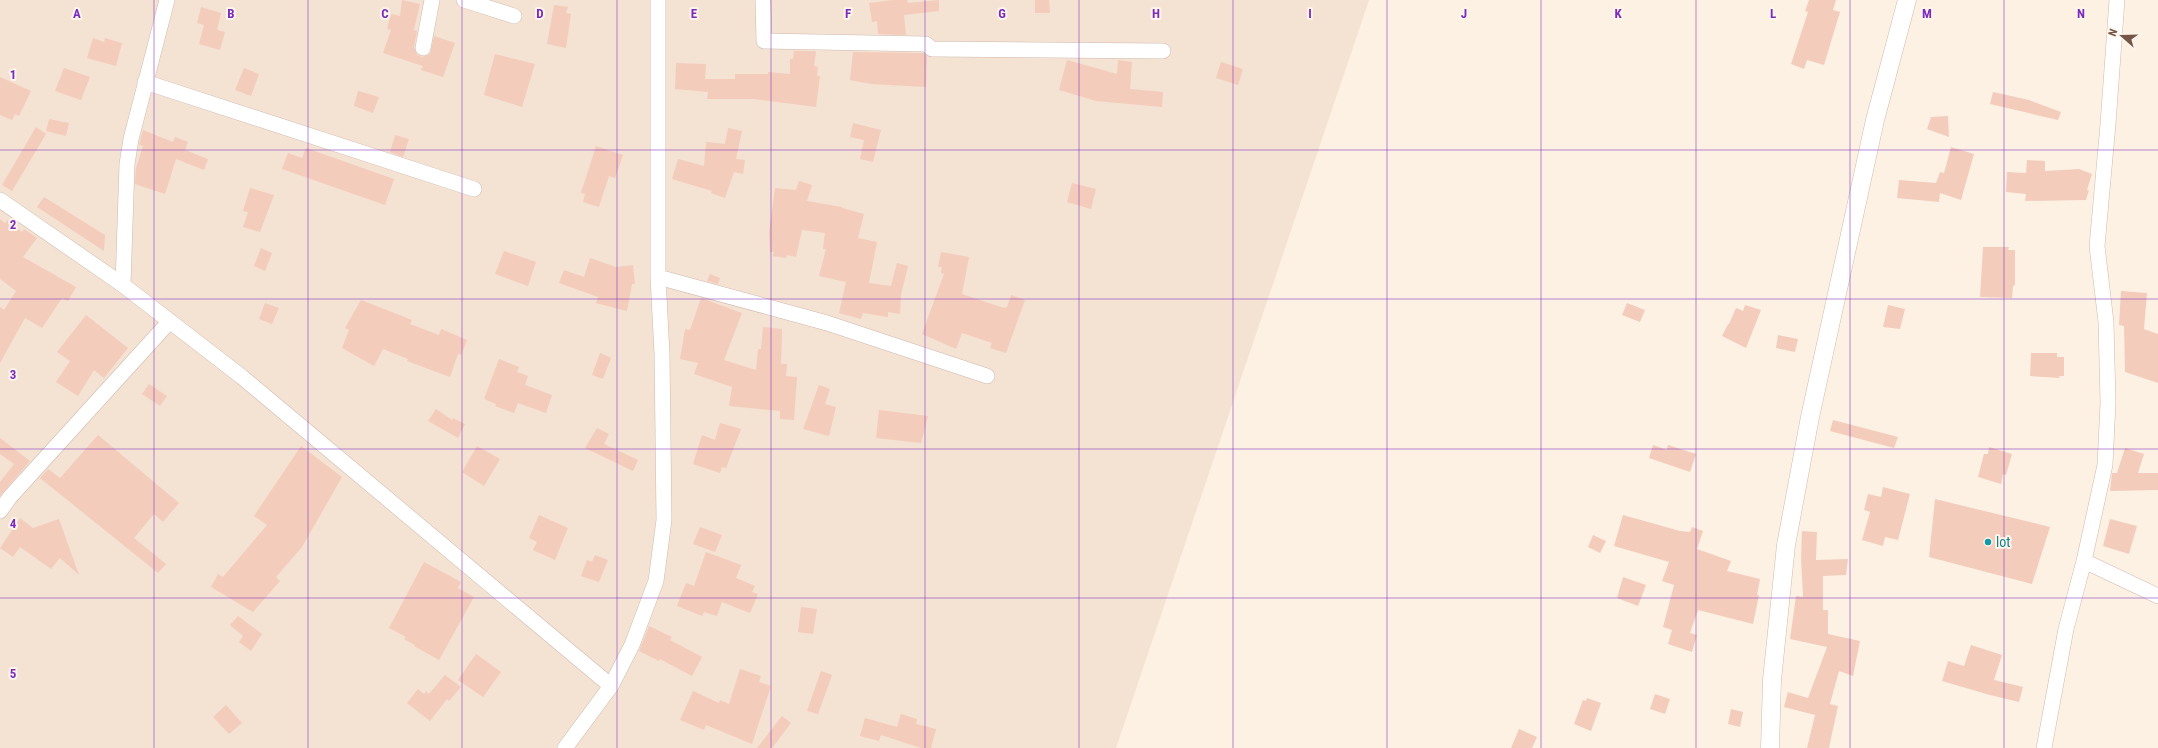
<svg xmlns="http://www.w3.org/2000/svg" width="2158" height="748" viewBox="0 0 2158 748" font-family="'Roboto Condensed',sans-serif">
	<rect width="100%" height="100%" fill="#fdf1e4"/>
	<path fill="#f4e2d3" d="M0,0H1369L1116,748H0Z"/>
	<path fill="#f3ccbc" d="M402,0L420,4L414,30L417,31L414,47L417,55L422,57L430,54L434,36L455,43L443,77L421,70L423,66L383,53L391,30L387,29L391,14L400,16Z
		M893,0H907L908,3L939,0V11L904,15L906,35L878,34L877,21L872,22L869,3Z
		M1035,0H1049L1050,13H1035Z
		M1809,0H1836L1833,10L1840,12L1824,65L1807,60L1804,69L1791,64L1808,12L1805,11Z
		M554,5L568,7L566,13L571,14L566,48L547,44Z
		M201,7L221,13L217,30L225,32L220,50L199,44L204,25L197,23Z
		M93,38L104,42L105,38L122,43L116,66L87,58Z
		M794,51H816L814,66L818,67L817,76H820L816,107L754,99H707L708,92L675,89L676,63L706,64L705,79H735V74H768V72L790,74V59H793Z
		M853,52L923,53L927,56L926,87L871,84L850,80Z
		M495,54L535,64L522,107L484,95Z
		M1067,60L1117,74L1118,60L1132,62L1130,89L1163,92L1162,107L1096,101L1059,90Z
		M1221,62L1243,69L1238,85L1216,78Z
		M64,68L90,77L81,100L55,91Z
		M244,68L259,74L251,96L235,90Z
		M0,77L31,91L19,116L15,114L12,120L0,115Z
		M358,91L379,97L373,113L354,106Z
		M1993,92L2029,100L2061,112L2058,120L1990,104Z
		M1948,116L1949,137L1927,129L1931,117Z
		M49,119L69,123L66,136L46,131Z
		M853,123L881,130L873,162L860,159L864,140L850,137Z
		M36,127L46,134L12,191L2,185Z
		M728,128L742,131L736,159L745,160L743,174L734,172L725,198L711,193L712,191L672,179L678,159L704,166L706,142L725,144Z
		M143,130L173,142L175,137L188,142L185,150L208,159L204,170L176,159L165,194L135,184L136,168L143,146L139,145Z
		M395,135L409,139L403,157L390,152Z
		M596,146L623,155L615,178L609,176L599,207L583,202L585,194L581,193Z
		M1951,147L1974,154L1961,200L1940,193L1939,202L1897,198L1899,180L1936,183L1940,172L1944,173Z
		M306,148L394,179L385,205L282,169L288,153L302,158Z
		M2027,160L2045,161V171L2079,169L2092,174L2087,190H2089L2086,200L2025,201L2026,194L2006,192L2007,172L2026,173Z
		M799,181L812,185L807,201L842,207V208L864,214L858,238L877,242L869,283L891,286L897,263L908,266L901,295L900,314L888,312V317L863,313L861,319L839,313L846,282L819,276L826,249H823L825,233L802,230L796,257L787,255L786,258L773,256L774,252H770L769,233L775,188L796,190Z
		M1072,183L1096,189L1091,209L1067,202Z
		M250,188L274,195L260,232L243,227L248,212L243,211Z
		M44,197L105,235L104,251L37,207Z
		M0,219L5,223L7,220L22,232L24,229L37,238L23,257L76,287L68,301L62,298L42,328L25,318L0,363V307L4,310L16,291L0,279Z
		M1983,247H2009L2008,250H2015V285L2013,286L2012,298L1980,297Z
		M261,248L272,253L265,271L254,266Z
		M504,251L536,262L528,286L495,274Z
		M941,252L969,257L962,294L1004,308L1007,307L1011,295L1025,300L1006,353L990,348L992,343L962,333L956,349L922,334L944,274L941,273L942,267H938Z
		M590,258L616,267L633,265L635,284H632L627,311L596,303L598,297L559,283L564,270L584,277Z
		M710,274L720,278L718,284L707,281Z
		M2121,291L2147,293L2144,329L2158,334V383L2125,372L2124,326L2119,325Z
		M701,298L742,313L724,360L756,370L758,349H761L763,327L782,329L781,364H787L786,376L797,377L794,420L780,419V411L729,406L732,387L694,374L698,363L680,359L685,329L690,330Z
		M361,300L412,320L410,324L439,335L441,329L467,340L461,355L458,354L450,377L407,361L408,359L383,349L374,366L342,348L349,330L345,328Z
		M265,303L279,308L272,324L259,319Z
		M1627,303L1645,310L1640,322L1622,315Z
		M1745,305L1761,310L1746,348L1722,336L1728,324H1729L1736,308L1743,311Z
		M1888,305L1905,309L1900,329L1883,327Z
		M86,315L128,348L104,378L94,370L78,396L56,382L70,361L57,352Z
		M1778,335L1798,339L1795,352L1776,348Z
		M600,353L611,358L603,379L592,375Z
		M2031,353H2057V357H2064V376H2059L2060,378L2030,376Z
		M499,359L519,367L517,372L528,376L525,385L552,395L546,413L518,403L514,413L495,406L496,404L484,399Z
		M149,384L167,396L160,406L142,394Z
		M819,385L830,389L825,404L836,407L829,436L803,429Z
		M436,409L452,420L453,418L465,424L458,438L428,421Z
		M879,410L928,416L921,443L876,438Z
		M1833,420L1898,437L1894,448L1830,431Z
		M720,423L741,429L726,468L722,467L720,473L693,464L702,435L715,440Z
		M597,428L609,434L604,444L638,460L633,471L585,448Z
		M98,435L179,503L163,522L154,514L134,538L166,564L158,573L40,478L48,469L60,478Z
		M0,438L30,461L0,496V482L14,464L0,454Z
		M1653,445L1667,450L1668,445L1696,454L1690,472L1649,458Z
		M301,446L342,477L302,547L276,577L280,581L253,612L211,587L218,574L223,577L267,525L254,516Z
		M477,446L500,459L484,486L462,472Z
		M1989,447L2012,454L2006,475L2003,474L2001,484L1978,477L1984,454H1988Z
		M2125,448L2144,454L2138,473H2158V490L2110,491L2112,473H2117Z
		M1883,487L1910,494L1898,540L1885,537L1883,546L1862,540L1870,512L1864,510L1868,494L1881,497Z
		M1935,499L2050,527L2032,584L1929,557Z
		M539,515L568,528L555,560L533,550L537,542L529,538Z
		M1623,515L1680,531L1690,532L1692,527L1703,531L1697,549L1731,561L1727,571L1760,579L1757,595H1759L1753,624L1698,610L1690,633L1697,635L1692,652L1668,644L1672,630L1663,627L1674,585L1662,581L1669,562L1614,546Z
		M20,518L33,528L59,519L79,575L60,558L51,569L20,547L13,557L0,548Z
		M2110,519L2137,526L2129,554L2103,546Z
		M700,527L722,535L715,552L693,544Z
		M1802,531L1817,532L1816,560L1848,559L1846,575L1823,576V610H1828V634L1860,641L1853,676L1839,671L1830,704L1838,706L1829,748H1807L1815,715L1784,707L1788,692L1808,698L1827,647L1790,639L1796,596L1803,597L1801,558Z
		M1593,535L1606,541L1600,553L1588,547Z
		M706,552L741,565L736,578L755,586L752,592L758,594L750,613L722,602L717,616L704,612L702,616L677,606L686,583L694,586Z
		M595,555L608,560L599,582L581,576L587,560L592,562Z
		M424,562L461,582L458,588L474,597L439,660L414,646L415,645L404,639L406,637L389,628Z
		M1623,577L1646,585L1638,606L1617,598Z
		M801,607L817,609L813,634L798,632Z
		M238,616L262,634L251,651L239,642L243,636L230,625Z
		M649,626L672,637L670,640L702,657L692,676L660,659L659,661L639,651Z
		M1971,645L2002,655L1994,680L2023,687L2019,702L1990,695L1942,681L1948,661L1964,666Z
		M476,654L501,672L483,697L458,680Z
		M740,669L761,676L759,682L771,686L752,744L706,725L704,730L680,720L693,691L719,703L720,700L729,704Z
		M821,671L832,675L818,714L807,711Z
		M445,675L461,687L449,701L447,699L430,721L407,703L418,689L424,694L426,691L429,694Z
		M1655,694L1670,699L1665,714L1650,709Z
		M1587,698L1601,703L1591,731L1574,724L1583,700L1586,701Z
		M226,705L242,723L229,734L213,717Z
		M1731,709L1743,712L1740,727L1728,724Z
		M901,714L917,719L916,724L936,729L931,748H921L881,735L879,741L860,736L865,718L897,727Z
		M782,716L791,723L772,748H757Z
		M1519,729L1537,737L1532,748H1511Z"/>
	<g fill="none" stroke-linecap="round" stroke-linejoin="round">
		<defs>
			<path id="minor" d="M464,0L514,16
				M763,0L764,41L926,44L932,49L1163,51
				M423,48L432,0
				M145,82L474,189
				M0,200L123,285L242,377L611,686
				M658,277L827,323L987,376
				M123,285L127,164L131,139L167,0
				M0,511L10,497L170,321
				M2084,561L2158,596
				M565,748L611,686L632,645L656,581L664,520L662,354L658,277V0
				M2044,748L2066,629L2084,561L2105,465L2108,403L2106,322L2097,246L2108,124L2117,0"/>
			<path id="tertiary" d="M1770,748L1772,680L1786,545L1810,417L1875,120L1907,0"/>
		</defs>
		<use href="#minor" stroke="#d0b9ad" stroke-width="16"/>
		<use href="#tertiary" stroke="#d0b9ad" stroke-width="19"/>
		<use href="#minor" stroke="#fff" stroke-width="15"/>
		<use href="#tertiary" stroke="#fff" stroke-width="18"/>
	</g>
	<path fill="none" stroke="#7b2cbf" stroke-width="1" stroke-opacity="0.55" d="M154,0V748M308,0V748M462,0V748M617,0V748M771,0V748M925,0V748M1079,0V748M1233,0V748M1387,0V748M1541,0V748M1696,0V748M1850,0V748M2004,0V748M0,150H2158M0,299H2158M0,449H2158M0,598H2158"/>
	<circle fill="#0f9aa8" stroke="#fff5eb" stroke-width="1.5" cx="1988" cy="542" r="4"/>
	<g text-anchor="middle" stroke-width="4" stroke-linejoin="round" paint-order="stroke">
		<g font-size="14" fill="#0d838f" stroke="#fff5eb" text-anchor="start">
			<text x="1996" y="547">lot</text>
		</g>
	</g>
	<g font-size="13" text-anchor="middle" font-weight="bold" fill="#7b2cbf" stroke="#fff5eb" stroke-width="4" stroke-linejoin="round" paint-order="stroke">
		<text x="77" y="18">A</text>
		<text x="231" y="18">B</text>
		<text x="385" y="18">C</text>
		<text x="540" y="18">D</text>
		<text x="694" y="18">E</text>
		<text x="848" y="18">F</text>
		<text x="1002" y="18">G</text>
		<text x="1156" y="18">H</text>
		<text x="1310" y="18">I</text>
		<text x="1464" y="18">J</text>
		<text x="1618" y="18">K</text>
		<text x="1773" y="18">L</text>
		<text x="1927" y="18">M</text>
		<text x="2081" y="18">N</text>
		<text x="13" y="79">1</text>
		<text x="13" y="229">2</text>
		<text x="13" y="379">3</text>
		<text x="13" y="528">4</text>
		<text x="13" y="678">5</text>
	</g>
	<g transform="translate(2122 36) rotate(290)" stroke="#fff5eb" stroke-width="3" paint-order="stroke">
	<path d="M0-3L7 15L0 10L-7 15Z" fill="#765549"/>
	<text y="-6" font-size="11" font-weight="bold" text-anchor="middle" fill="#765549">N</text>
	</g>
</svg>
